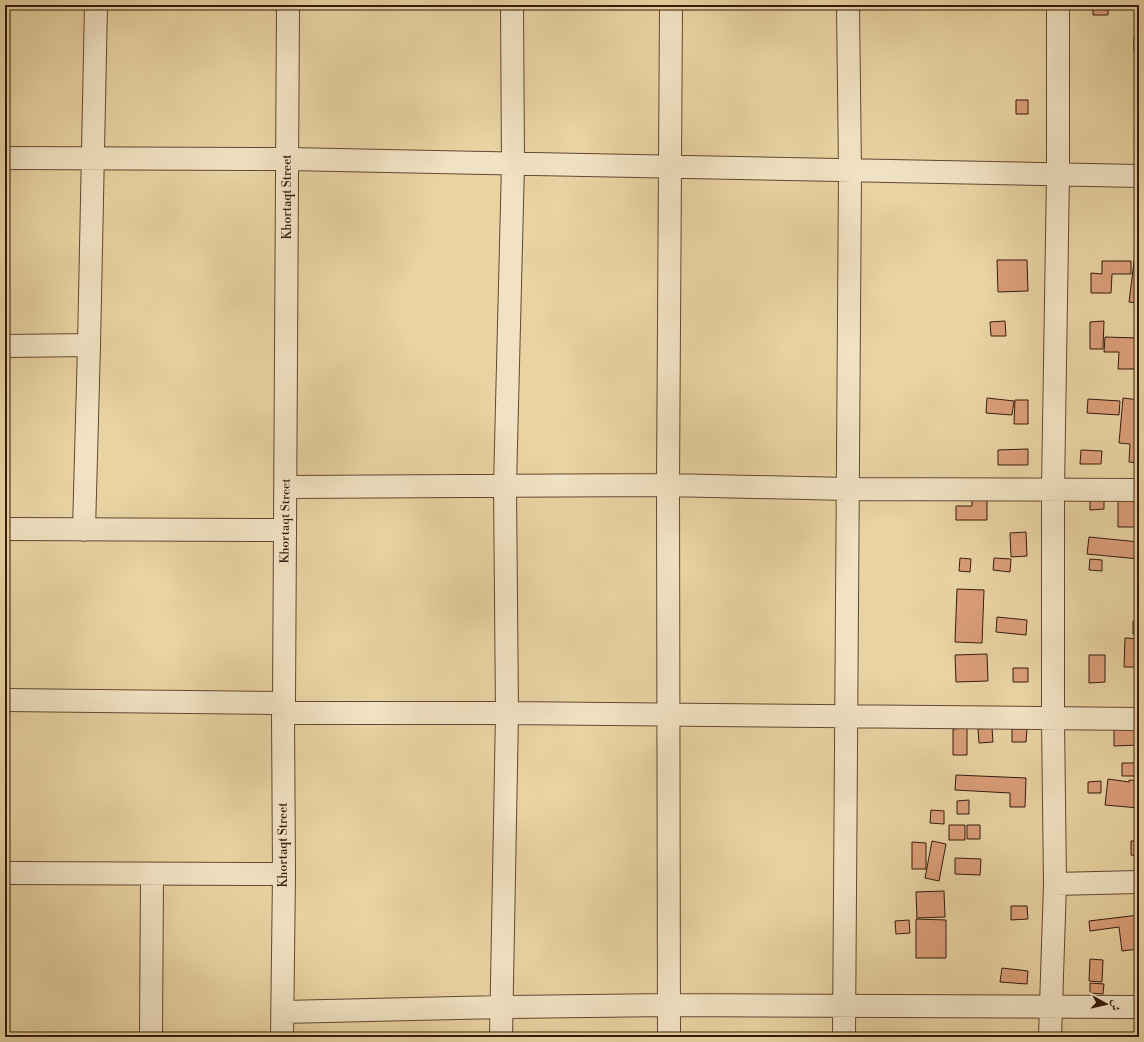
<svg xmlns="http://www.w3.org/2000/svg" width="1144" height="1042" viewBox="0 0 1144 1042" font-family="'Libre Bodoni',Amiri,serif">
	<rect width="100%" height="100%" fill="#e9d3a2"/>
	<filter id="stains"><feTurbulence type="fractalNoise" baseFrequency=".005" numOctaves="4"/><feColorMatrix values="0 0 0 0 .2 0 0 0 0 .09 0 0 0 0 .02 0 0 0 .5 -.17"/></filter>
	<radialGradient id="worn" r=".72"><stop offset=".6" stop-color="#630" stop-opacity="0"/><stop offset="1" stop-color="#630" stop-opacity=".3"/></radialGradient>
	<path fill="#da9e78" stroke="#371a0d" d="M1093,5H1108V15H1093Z
		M1137,5H1139V19H1136Z
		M1134,38L1139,39V52L1134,51Z
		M1016,100H1028V114H1016Z
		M1136,246L1139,247V303L1129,302Z
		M997,260H1027L1028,291L998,292Z
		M1102,261H1131V274H1112L1111,293H1091V273L1102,274Z
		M1005,321L1006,336H991L990,322Z
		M1104,321L1103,349H1090V322Z
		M1105,337L1139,338V369H1118L1119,352H1104Z
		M987,398L1014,401L1012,415L986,413Z
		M1123,398L1139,400V463L1129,462L1130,444L1119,443Z
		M1088,399L1120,401L1119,415L1087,413Z
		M1015,400H1028V424H1014Z
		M1028,449V465H998V450Z
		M1081,450L1102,451L1101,464H1080Z
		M1118,493L1139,494V527H1118Z
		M972,494H987V520H956V506H972Z
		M1090,495H1104V509L1090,510Z
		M1026,532L1027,556L1011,557L1010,533Z
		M1089,537L1139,542V559L1087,554Z
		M960,558L971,559L970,572L959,571Z
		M994,558L1011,559L1010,572L993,570Z
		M1090,559L1102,560V571L1089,570Z
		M957,589L984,590L982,643L955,642Z
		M997,617L1027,620L1026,635L996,632Z
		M1133,621H1139V634H1133Z
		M1125,638L1139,639V667H1124Z
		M987,654L988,681L956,682L955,655Z
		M1089,655H1105V682L1089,683Z
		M1013,668H1028V682H1013Z
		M967,728V755H953V729Z
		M992,728L993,742L979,743L978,729Z
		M1012,729H1027L1026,742H1012Z
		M1114,729H1139V745L1114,746Z
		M1122,763H1136V776H1122Z
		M956,775L1026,778L1025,807H1010V793L955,790Z
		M1108,779L1129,782V780L1139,781V808L1105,805Z
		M1101,781V793H1088V782Z
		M969,800V814H957V801Z
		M931,810L944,811V824L930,823Z
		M949,825H965V840H949Z
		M967,825H980V839H967Z
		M932,841L946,844L939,881L925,878Z
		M1131,841H1139V856L1131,855Z
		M912,842L926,843V869H912Z
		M955,858L981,859L980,875L955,874Z
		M944,891L945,917L917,918L916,892Z
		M1011,906H1027L1028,919L1011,920Z
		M1139,915V931H1136L1138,949L1122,951L1119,927L1090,931L1089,921Z
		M916,919L946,920V958H916Z
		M909,920L910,933L896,934L895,921Z
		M1090,959L1103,960L1102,982L1089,981Z
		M1002,968L1028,971L1027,984L1000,982Z
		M1090,983L1104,984L1103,994L1090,993Z
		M867,1034L893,1035V1037H867Z
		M913,1034H940V1037H913Z"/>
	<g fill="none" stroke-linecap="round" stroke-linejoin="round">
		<defs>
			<path id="minor" d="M5,158L288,159L1139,176
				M5,346L89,345
				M286,487L668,485L847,489L1139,490
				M5,529L285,530
				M84,530L89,345L96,5
				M5,700L284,703
				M283,713H507L1139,719
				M5,873L284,874
				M1055,884L1139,882
				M283,1012L501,1007L669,1005L1139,1007
				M151,1037L152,874
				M282,1037L284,874L283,713L284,703L288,5
				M501,1037L507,713L505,486L513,164L512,5
				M669,1037L668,485L671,5
				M844,1037L850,171L848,5
				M1050,1037L1055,884L1053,718V489L1058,175V5"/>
		</defs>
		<use href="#minor" stroke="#644832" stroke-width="24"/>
		<use href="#minor" stroke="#f1e2c3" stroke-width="22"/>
	</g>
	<g text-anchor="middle" stroke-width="3" stroke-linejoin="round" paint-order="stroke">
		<g font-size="12" fill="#371a0d" stroke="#f1e2c3">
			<text transform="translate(287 197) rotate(-90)" y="4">Khortaqt Street</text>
			<text transform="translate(285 521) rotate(-89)" y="4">Khortaqt Street</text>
			<text transform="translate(283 845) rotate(-90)" y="4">Khortaqt Street</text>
		</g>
	</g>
	<rect width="1144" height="1042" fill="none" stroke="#e9d3a2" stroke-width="20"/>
	<rect x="6" y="6" width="1132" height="1030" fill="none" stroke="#371a0d" stroke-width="2"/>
	<rect x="10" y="10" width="1124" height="1022" fill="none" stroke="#371a0d"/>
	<g transform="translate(1106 1004) rotate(98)" stroke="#f1e2c3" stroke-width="3" paint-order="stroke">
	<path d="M0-3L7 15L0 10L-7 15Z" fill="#371a0d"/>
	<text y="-6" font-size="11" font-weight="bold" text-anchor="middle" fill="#371a0d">ش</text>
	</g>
	<rect width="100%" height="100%" filter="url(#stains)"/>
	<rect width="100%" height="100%" fill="url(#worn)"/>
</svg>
